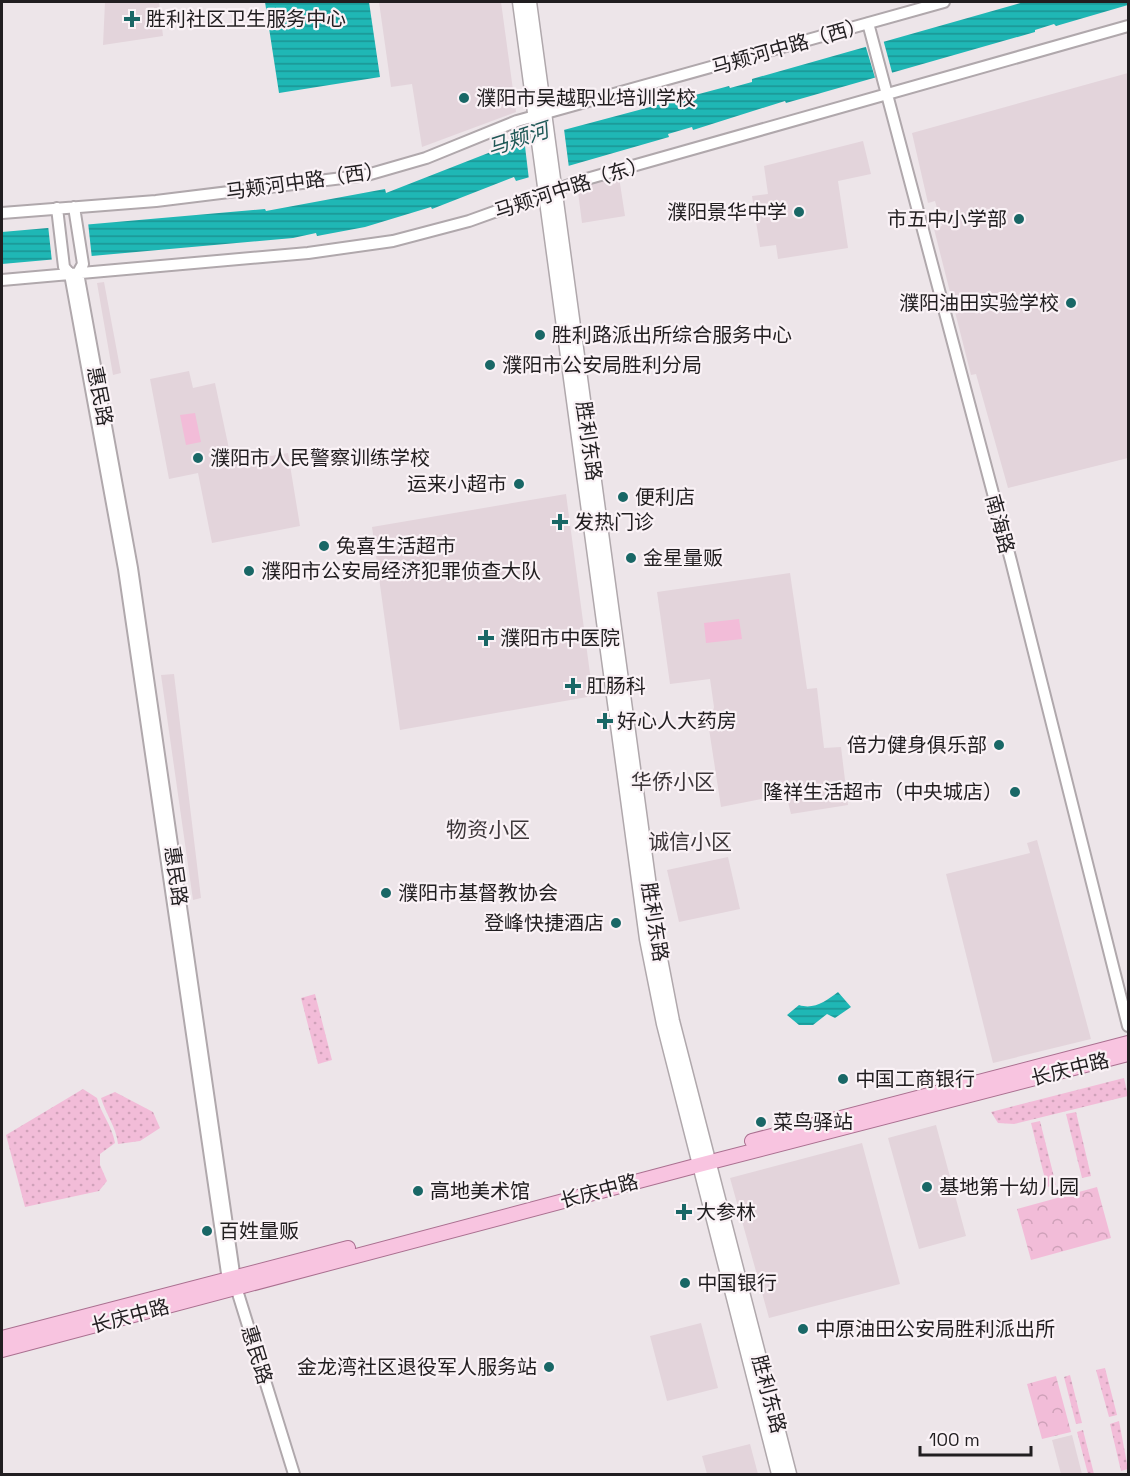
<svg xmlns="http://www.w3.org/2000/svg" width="1130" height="1476" viewBox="0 0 1130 1476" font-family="'Space Grotesk','Noto Sans SC',sans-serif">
	<defs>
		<pattern id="grass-dots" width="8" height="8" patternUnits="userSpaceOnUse" patternTransform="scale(1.5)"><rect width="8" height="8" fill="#f2bcd8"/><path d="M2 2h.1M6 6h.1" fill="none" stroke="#cfa1b9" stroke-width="1.8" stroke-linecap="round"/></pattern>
		<pattern id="park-crowns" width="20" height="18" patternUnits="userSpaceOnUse" patternTransform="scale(1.5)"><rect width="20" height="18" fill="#f2bcd8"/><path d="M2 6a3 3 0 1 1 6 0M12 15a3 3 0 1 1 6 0" fill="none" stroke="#cfa1b9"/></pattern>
		<pattern id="water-rules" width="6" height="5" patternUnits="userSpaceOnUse" patternTransform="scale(1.5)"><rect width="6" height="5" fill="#1fb7b5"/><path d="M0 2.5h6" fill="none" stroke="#1b9493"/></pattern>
	</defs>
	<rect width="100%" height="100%" fill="#ede5e9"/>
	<path fill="#e3d4db" d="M105,2H159L163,36L103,45Z
		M379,2H501L516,112L422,147L412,84L391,87Z
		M1128,73V458L1008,488L976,374L971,375L934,229L942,226L935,201L928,203L912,133Z
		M863,141L871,174L838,181L848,248L778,259L776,245L760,247L752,196L768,194L764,166Z
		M619,177L625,216L582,223L578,192L584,186Z
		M104,282L121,373L113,375L97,283Z
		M189,371L193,388L215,383L232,463L288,453L300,526L212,543L198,473L169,479L150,379Z
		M566,494L593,696L400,730L372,527Z
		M790,573L807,689L817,688L824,748L841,747L848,805L791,814L786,794L721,807L709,729L714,707L710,679L670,684L657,592Z
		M174,674L201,898L193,900L161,675Z
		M1037,840L1091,1039L993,1063L946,874L1030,853L1027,843Z
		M728,857L740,909L679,922L667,870Z
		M936,1125L966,1236L919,1249L888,1138Z
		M862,1143L900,1284L769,1318L730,1178Z
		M701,1323L718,1388L667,1401L650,1336Z
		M1072,1435L1082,1474H1061L1052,1440Z
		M750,1444L758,1474H707L702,1456Z"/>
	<path fill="url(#grass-dots)" d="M315,994L332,1060L318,1064L301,998Z
		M1124,1078L1128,1096L1014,1124L998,1123L991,1112Z
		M83,1089L97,1098C101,1114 112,1125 115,1143L100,1154V1165L107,1181L99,1191L25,1207L6,1135Z
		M115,1092L153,1112L160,1128L140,1141L118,1144C116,1126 106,1115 101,1098Z
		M1076,1112L1091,1176L1082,1178L1066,1114Z
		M1040,1121L1056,1185L1047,1187L1031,1123Z
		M1105,1368L1117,1415L1109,1417L1096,1370Z
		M1070,1375L1082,1423L1076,1424L1064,1377Z
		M1119,1421L1128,1469L1121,1471L1110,1424Z
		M1083,1430L1094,1474H1088L1077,1432Z"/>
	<path fill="url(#park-crowns)" d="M1097,1187L1111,1238L1031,1260L1017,1209Z
		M1056,1376L1071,1432L1042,1439L1027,1384Z"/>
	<path fill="#f2bcd8" d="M195,413L201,442L186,445L180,415Z
		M739,619L742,639L706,643L704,623Z"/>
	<path fill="url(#water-rules)" d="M265,2H369L380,77L279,93Z
		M1024,2H1128V5L1056,26L1054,24L1035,30V32L786,103L785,101L693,130L692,127L668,134L669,137L516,181L514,177L432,209L431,207L365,227L317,236L316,233L293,238L2,264V232L265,209L266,211L385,189L386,193L511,144L729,86L730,88L752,82V79Z
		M838,992L851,1007L835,1018L827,1014L813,1025H799L787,1015L799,1005C814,1010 826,1001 838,992Z"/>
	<path fill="#ede5e9" d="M883,39L893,76L876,81L865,44Z
		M564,129L569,168L529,180L524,138Z
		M88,222L92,259L52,262L48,225Z"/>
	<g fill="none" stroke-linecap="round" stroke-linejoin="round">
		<defs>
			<path id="tertiary" d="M868,23L1011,561L1128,1026
				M74,207L83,264L78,273
				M57,208L64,267L70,274
				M2,213L156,201L367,175L426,158L517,121L944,2
				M78,273L132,568L236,1287L294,1474
				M70,274L124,569L229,1287
				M2,280L308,253L393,241L469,221L583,180L1128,26"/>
			<path id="secondary" d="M519,2L646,939L663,1024L778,1474
				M530,2L657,938L673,1021L790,1474"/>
			<path id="primary" d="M752,1141L1128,1043
				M2,1338L348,1248
				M2,1350L699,1165L1128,1054"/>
		</defs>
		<use href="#tertiary" stroke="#b0a8ac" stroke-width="14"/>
		<use href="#secondary" stroke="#b0a8ac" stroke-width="15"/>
		<use href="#primary" stroke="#aa7090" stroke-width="16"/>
		<use href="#tertiary" stroke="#fff" stroke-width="10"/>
		<use href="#secondary" stroke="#fff" stroke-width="12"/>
		<use href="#primary" stroke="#f8c4e0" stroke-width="14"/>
	</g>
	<g fill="#196766" stroke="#faf2f6" stroke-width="2">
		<path d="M129 10h6v6h6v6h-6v6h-6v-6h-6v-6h6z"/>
		<circle cx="464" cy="98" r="6"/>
		<circle cx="799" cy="212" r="6"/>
		<circle cx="1019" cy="219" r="6"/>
		<circle cx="1071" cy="303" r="6"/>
		<circle cx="540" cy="335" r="6"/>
		<circle cx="490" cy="365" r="6"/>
		<circle cx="198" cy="458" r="6"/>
		<circle cx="519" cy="484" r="6"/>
		<circle cx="623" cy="497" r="6"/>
		<path d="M557 513h6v6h6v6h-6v6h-6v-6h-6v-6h6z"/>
		<circle cx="324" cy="546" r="6"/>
		<circle cx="631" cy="558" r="6"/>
		<circle cx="249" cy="571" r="6"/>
		<path d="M483 629h6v6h6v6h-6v6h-6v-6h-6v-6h6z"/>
		<path d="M570 677h6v6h6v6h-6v6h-6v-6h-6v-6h6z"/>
		<path d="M602 712h6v6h6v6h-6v6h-6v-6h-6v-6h6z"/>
		<circle cx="999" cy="745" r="6"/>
		<circle cx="1015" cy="792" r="6"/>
		<circle cx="386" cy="893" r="6"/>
		<circle cx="616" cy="923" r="6"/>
		<circle cx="843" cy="1079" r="6"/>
		<circle cx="761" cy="1122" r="6"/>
		<circle cx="927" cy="1187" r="6"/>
		<circle cx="418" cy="1191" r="6"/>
		<path d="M681 1203h6v6h6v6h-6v6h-6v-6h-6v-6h6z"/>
		<circle cx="207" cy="1231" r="6"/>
		<circle cx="685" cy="1283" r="6"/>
		<circle cx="803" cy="1329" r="6"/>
		<circle cx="549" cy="1367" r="6"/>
	</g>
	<g text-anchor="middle" stroke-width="4.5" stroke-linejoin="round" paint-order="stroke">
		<g font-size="20" fill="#211e20" stroke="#faf2f6" text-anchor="start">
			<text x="146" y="26">胜利社区卫生服务中心</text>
			<text x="476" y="105">濮阳市吴越职业培训学校</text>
			<text x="787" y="219" text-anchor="end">濮阳景华中学</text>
			<text x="1007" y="226" text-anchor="end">市五中小学部</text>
			<text x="1059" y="310" text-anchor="end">濮阳油田实验学校</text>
			<text x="552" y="342">胜利路派出所综合服务中心</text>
			<text x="502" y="372">濮阳市公安局胜利分局</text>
			<text x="210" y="465">濮阳市人民警察训练学校</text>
			<text x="507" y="491" text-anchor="end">运来小超市</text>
			<text x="635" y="504">便利店</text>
			<text x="574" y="529">发热门诊</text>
			<text x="336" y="553">兔喜生活超市</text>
			<text x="643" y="565">金星量贩</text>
			<text x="261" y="578">濮阳市公安局经济犯罪侦查大队</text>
			<text x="500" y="645">濮阳市中医院</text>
			<text x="586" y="693">肛肠科</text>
			<text x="617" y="728">好心人大药房</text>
			<text x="987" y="752" text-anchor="end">倍力健身俱乐部</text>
			<text x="1003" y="799" text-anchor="end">隆祥生活超市（中央城店）</text>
			<text x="398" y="900">濮阳市基督教协会</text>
			<text x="604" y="930" text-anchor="end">登峰快捷酒店</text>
			<text x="855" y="1086">中国工商银行</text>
			<text x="773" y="1129">菜鸟驿站</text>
			<text x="939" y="1194">基地第十幼儿园</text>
			<text x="430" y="1198">高地美术馆</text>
			<text x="696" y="1219">大参林</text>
			<text x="219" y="1238">百姓量贩</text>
			<text x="697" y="1290">中国银行</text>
			<text x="815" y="1336">中原油田公安局胜利派出所</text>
			<text x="537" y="1374" text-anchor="end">金龙湾社区退役军人服务站</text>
		</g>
		<g font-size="20" fill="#211e20" stroke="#faf2f6">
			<text transform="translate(789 46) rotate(-16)" y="7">马颊河中路（西）</text>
			<text transform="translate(305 181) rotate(-8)" y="7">马颊河中路（西）</text>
			<text transform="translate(571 187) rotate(-18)" y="7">马颊河中路（东）</text>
			<text transform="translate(100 396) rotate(79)" y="7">惠民路</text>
			<text transform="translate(589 441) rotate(82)" y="7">胜利东路</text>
			<text transform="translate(1000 524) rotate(75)" y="7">南海路</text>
			<text transform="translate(176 876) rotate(82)" y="7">惠民路</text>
			<text transform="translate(655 922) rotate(81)" y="7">胜利东路</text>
			<text transform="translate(1070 1069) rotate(-14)" y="7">长庆中路</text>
			<text transform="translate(599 1191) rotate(-15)" y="7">长庆中路</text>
			<text transform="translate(130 1316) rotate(-15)" y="7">长庆中路</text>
			<text transform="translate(257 1355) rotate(73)" y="7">惠民路</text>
			<text transform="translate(769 1394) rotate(75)" y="7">胜利东路</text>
		</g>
		<g font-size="21" font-style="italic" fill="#215958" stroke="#faf2f6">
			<text transform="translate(518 139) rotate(-18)" y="7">马颊河</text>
		</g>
		<g font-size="21" fill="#3d373a" stroke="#faf2f6">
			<text x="673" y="789">华侨小区</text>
			<text x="488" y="837">物资小区</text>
			<text x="690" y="849">诚信小区</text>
		</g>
	</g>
	<rect width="1130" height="1476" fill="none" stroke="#211e20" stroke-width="6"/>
	<path d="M920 1446v9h111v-9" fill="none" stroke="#211e20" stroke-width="3"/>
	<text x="929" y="1446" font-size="18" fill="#211e20" stroke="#faf2f6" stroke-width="4.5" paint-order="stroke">100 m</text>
</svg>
